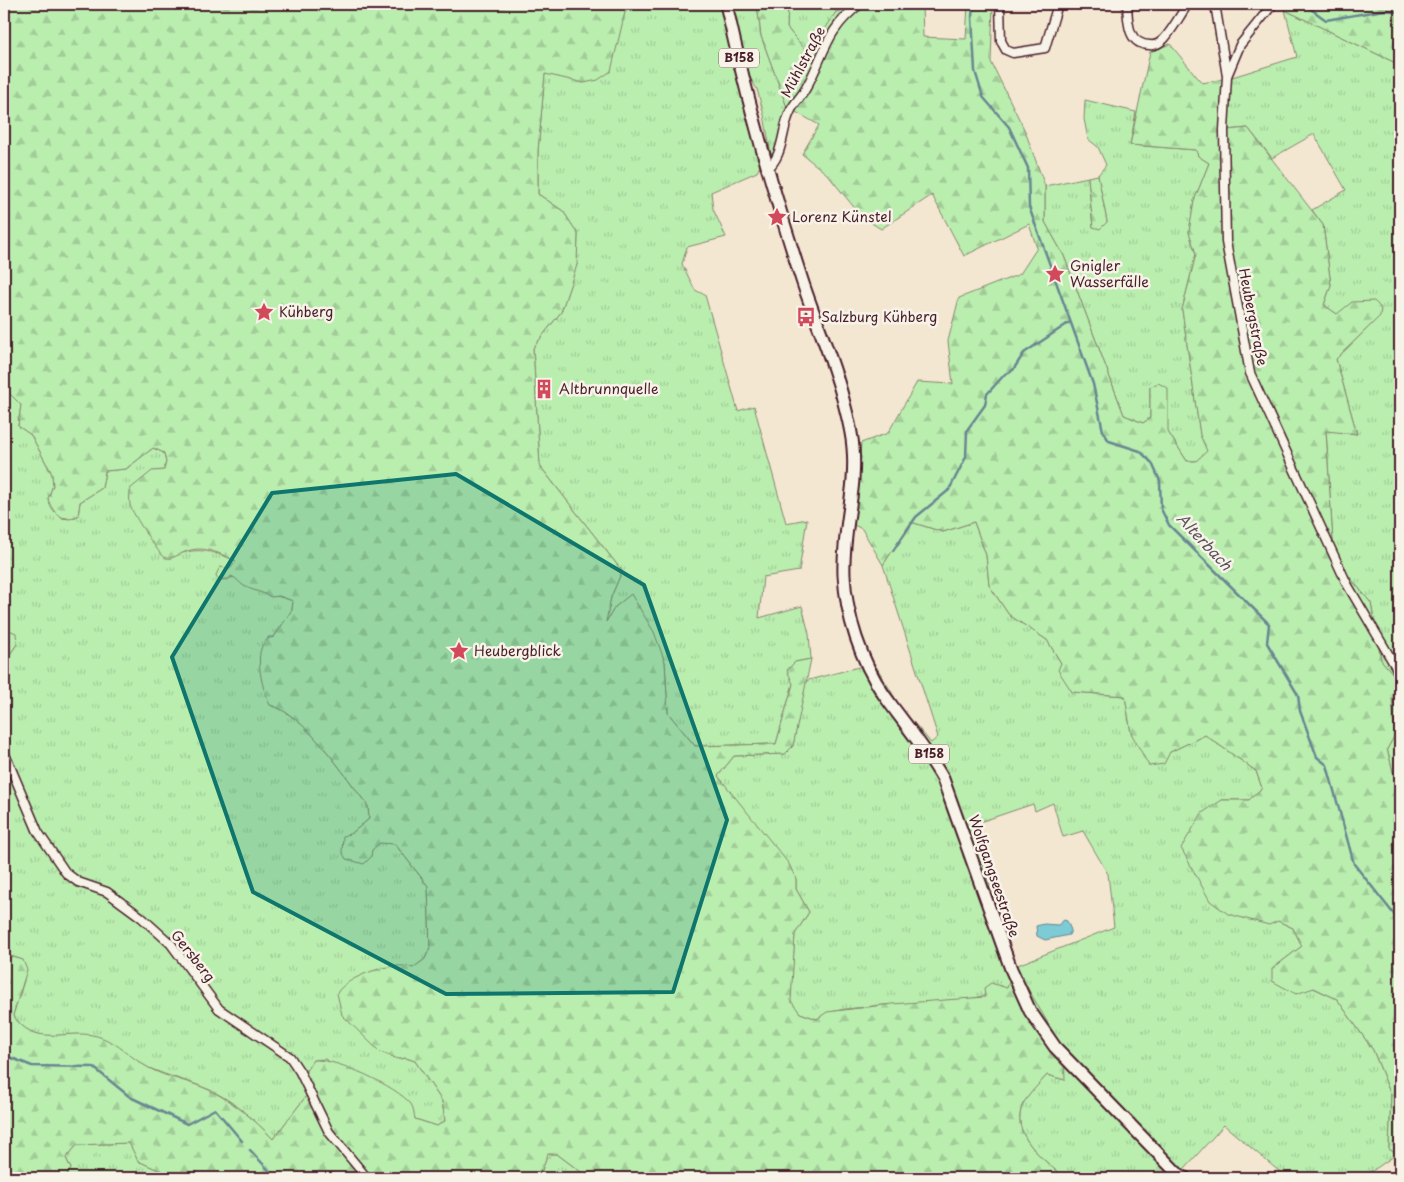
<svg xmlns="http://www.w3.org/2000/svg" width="1404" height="1182" viewBox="0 0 1404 1182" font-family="'Playpen Sans',sans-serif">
	<defs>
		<pattern id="grass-tufts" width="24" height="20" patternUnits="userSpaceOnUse" patternTransform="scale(1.25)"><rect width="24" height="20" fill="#baeeaf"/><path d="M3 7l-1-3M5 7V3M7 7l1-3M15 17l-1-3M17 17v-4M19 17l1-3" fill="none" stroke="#a1cc97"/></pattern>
		<pattern id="forest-firs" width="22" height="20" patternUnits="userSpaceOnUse" patternTransform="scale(1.25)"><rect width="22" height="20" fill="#baeeaf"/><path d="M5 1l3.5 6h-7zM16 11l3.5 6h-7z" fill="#a1cc97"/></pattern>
	</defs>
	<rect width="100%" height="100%" fill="#f4e7d2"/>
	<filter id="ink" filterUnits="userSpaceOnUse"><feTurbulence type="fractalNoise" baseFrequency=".02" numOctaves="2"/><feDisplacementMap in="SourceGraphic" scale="10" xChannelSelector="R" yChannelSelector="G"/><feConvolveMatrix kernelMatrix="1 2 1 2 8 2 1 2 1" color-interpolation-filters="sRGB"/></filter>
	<g filter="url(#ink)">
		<path fill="url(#grass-tufts)" stroke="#82866d" fill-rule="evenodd" d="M627,4H721L760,166L757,172L711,192L713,209L726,237L687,247L682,264L695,290L705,295L738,411L754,406L786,523L807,519L799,571L763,577L759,618L802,606L809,634L811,659L795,662L793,684L776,744L695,746L668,713L665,662L631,595L615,607L605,624L611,597L622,571L540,466L533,348L561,312L577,264L578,234L563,211L538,194V151L545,73L584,83L623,19Z
			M732,4H757L761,36L787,107L772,160L764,115L757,89L748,75Z
			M788,4H836V12L809,55L787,28Z
			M1285,10L1400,65V682L1381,660L1371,603L1334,558L1326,430L1357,434L1336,359L1380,316L1337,314L1324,305L1331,285L1323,225L1312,210L1346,190L1314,134L1272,158L1248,128L1227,130L1229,78L1297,57Z
			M1085,100L1136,112L1130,145L1196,150L1198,156L1209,163L1194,201L1189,232L1196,254L1182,310L1200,434L1208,451L1196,461H1187L1168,432L1150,387V418L1143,423L1124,415L1064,256L1045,222V186L1088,177L1093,227L1107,222L1098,175L1106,165L1098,147L1088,139L1084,119Z
			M10,394L21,405L18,426L31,435L52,474L53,485L48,499L61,518L70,519L78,516L80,502L102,488L105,471L126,469L153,448L164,453L166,462L145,533C154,542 158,552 170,558C194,546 212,550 236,561L222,580L235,577C245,591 278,595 293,601L292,610L274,637H268L270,705C305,714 346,777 368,806L369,819L352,833L372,850L380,842L395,844L428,886L430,948L425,959L413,968L398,1059L406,1058L415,1061L442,1101L445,1121L437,1126L415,1119L325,1059L313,1060L304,1074L307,1095L273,1139C254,1119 235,1102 210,1090C190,1081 169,1077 149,1068C132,1060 111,1040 93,1036C63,1029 35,1049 13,1015L24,981L23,960L4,954V663L17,644L4,628V396Z
			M911,522L943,532L974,522L986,555L989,585L1009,615L1047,640L1061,663L1072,692L1125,696L1131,733L1170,752L1205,735L1256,771L1262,788L1249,800H1222L1278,921L1293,928L1302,946L1272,969L1337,999L1373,1050L1391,1095L1389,1149L1397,1154L1362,1178H1287L1224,1125L1176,1178H1064C1044,1159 1007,1134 1024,1102C1030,1092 1040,1083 1047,1075L1065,1080L1014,967L1007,989C963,1006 911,1001 865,1007C848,1009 831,1009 817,1019L800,1013L790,1001L795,934L809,912L796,889V879L718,776L734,756L785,754L793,746L805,681L874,663L900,706L931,743L938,737L883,565ZM1053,803L1063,837L1083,831L1108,874L1114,927L1015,966L971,825L1033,804L1035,811Z
			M1392,699L1400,715V797L1387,749L1395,735Z
			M130,1143L138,1161L163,1172H198L200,1178H64L71,1169L66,1158L77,1145Z
			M548,1154H557L589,1178H539Z"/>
		<path fill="url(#forest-firs)" stroke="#82866d" d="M4,4H627L611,71L598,80L584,83L545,74L538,151V194L563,211L578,234L577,265L561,312L533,348L540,466L622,571L611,597L606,622L615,607L631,594L654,632L665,662L668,713L695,746L776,744L793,684L787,670L795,662L811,659L793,746L785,754L734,756L718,776L789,864L796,879V889L809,912L795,934L791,1001L800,1013L817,1019L827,1012L892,1004L985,997L984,988L991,983L1007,988L1015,966L1064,1051L1065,1080L1047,1075C1039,1084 1030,1093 1024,1102C1007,1134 1044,1159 1064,1178H589L557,1154H548L539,1178H484L482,1176L448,1178H200L198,1172H163L138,1161L129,1143L77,1145L66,1158L71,1169L64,1178H19L4,1164V954L23,960L27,970L13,1015C35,1049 66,1028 97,1036C120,1043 129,1057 149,1068C167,1078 190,1081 209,1090C234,1102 254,1119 273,1139L307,1095L304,1074L313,1060C336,1058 396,1086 411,1104C414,1108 414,1115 415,1119L437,1126L445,1121L442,1101L415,1061L406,1058L398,1059L380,1052L342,1015L337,993C347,976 395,960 413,968L425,959L430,948L428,886L395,844L380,843L372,850L371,857L364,864L346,859L342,852L343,836L352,833L369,819L368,806C346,777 305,714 270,705C262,690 249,640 274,637L292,610L293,601L279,596L271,597C263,592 253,591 244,586C239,583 237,578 231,576L228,580L217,578L216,575L220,567L230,569L236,561C221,554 204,545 188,551C182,552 172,560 166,558C160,557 132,513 130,505C129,500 130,494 130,489L152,471L164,470L166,462L164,453L153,448L126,469L105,471L102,488L80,502L78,516C62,522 53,514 48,499L53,485L52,474L31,435L18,426L21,405L10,394L4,396Z
			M757,4H788L787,28L809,54L836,12L864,4H922L923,37L966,39L968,4H993L991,62L1025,131L1045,186V222L1064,256L1124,415L1143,423L1150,418V387L1158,383L1168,388V432L1187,461H1196L1207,451L1200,435L1182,310L1196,254L1189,232L1194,201L1209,163L1198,156L1196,150L1130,145L1150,52L1170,44L1202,83L1229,78L1227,130L1248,128L1323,225L1331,285L1324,305L1337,314L1352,302L1374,301L1381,308L1380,316L1336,359L1357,434L1326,431L1334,558L1371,603L1381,660L1400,682L1392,699L1395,735L1387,749L1400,797V1153L1397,1154L1389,1149L1391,1095L1373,1050L1337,999L1314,988L1296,994L1272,981V969L1302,946L1293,928L1278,921L1269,925L1228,914L1210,901L1181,848L1202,813L1222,800H1249L1262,788L1256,771L1205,735L1170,752L1164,764L1149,766L1131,733L1125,696L1072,692L1058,670L1061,663L1047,640L1009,615L989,585L986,555L974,522L943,532L911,522L883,565L862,529L854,525L861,443L888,433L917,382L953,384L948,341L959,298L1020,274L1037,248L1029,224L964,256L932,195L881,229L862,217L827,174L802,154L819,125L787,107L761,36Z
			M1280,4H1400V65L1285,10Z
			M1098,175L1107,222L1100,229L1093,227L1088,177Z
			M4,628L16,633L17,644L4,663Z"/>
		<path fill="#7bcbd5" stroke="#678691" d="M1064,920L1067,921L1071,930L1069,935L1045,940L1037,936L1036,926L1044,924L1058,925Z"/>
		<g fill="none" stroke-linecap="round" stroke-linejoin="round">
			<path stroke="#678691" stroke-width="2.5" d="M973,4L972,17L975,71L983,97L1009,127L1028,168L1029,207L1093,384L1103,431L1109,441L1140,451L1152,463L1160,481L1161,509L1169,525L1269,624L1267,643L1298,695L1300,711L1317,757L1327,765L1354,864L1400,922
				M1290,4L1293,7H1308L1326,20L1384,10L1400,12
				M893,551L916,517L949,490L966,457L967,430L985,405L987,394L1005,374L1013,370L1024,353L1070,322
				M4,1055L32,1066L93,1067L130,1097L187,1124L215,1109L242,1141
				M250,1150L276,1178"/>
			<defs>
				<path id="minor" d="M1000,4L1001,41L1006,50L1013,53L1045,48L1058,4
					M1127,4C1128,21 1127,45 1150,45C1156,46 1160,43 1164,39C1173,29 1180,15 1188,4
					M1215,4L1227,76
					M1273,4L1240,45L1227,76L1224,130L1226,242L1250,373L1347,584L1400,674
					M766,170C785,156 781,128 791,110C795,102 802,96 806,88C826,52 825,31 860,4
					M4,752L38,832L66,873L78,882L107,892L141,917L171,944L219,1009L290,1057L300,1072L329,1132L367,1178"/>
				<path id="primary" d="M726,4C746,96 771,185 800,274C813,316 832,356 843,399C847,415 852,431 853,448C857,490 842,532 844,575C846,616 861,661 884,695C904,723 926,749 943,779L1011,969L1030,1011L1055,1047L1177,1173L1185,1178"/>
			</defs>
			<use href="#minor" stroke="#4a1f2b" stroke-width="11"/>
			<use href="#primary" stroke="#4a1f2b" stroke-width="15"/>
			<use href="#minor" stroke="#f7f3e8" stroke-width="8"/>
			<use href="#primary" stroke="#f7f3e8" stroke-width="11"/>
		</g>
	</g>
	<path fill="#0f766e" fill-opacity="0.2" stroke="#0f766e" stroke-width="4" stroke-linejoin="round" d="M456,474L644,585L727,820L673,992L446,994L253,892L172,657L272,493Z"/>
	<defs>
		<symbol id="sight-bare" viewBox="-9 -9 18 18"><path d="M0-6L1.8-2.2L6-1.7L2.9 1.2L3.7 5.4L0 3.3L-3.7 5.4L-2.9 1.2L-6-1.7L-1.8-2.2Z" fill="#d1495b" stroke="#f7f3e8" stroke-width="2.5" paint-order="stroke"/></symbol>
		<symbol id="bus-bare" viewBox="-9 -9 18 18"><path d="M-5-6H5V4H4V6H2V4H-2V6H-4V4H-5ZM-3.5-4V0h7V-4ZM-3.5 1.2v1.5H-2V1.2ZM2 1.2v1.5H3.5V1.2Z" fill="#d1495b" stroke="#f7f3e8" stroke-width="2.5" paint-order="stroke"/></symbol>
		<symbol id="building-bare" viewBox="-9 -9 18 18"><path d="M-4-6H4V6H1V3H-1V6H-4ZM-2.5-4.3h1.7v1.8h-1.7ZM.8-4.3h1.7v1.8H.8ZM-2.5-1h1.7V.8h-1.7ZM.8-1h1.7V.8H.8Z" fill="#d1495b" stroke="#f7f3e8" stroke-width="2.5" paint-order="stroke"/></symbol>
	</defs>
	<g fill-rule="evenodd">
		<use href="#sight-bare" x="763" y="203" width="28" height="28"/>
		<use href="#sight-bare" x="1041" y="260" width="28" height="28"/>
		<use href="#sight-bare" x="250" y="298" width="28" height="28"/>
		<use href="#bus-bare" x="792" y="303" width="28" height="28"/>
		<use href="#building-bare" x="530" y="375" width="28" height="28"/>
		<use href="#sight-bare" x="445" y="637" width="28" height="28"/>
	</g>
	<g text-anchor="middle" stroke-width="5" stroke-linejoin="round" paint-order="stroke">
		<g fill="#f7f3e8" stroke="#7e5f64" stroke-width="1">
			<rect x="719" y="48.5" width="40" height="19" rx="4"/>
			<rect x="909" y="744.5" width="40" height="19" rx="4"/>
		</g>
		<g font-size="12" font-weight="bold" fill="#4a1f2b">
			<text x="739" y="62">B158</text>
			<text x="929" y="758">B158</text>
		</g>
		<g font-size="14" fill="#4a1f2b" stroke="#f7f3e8">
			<text transform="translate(803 62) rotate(-62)" y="5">Mühlstraße</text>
			<text transform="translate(1253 317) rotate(79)" y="5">Heubergstraße</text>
			<text transform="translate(994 876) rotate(71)" y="5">Wolfgangseestraße</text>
			<text transform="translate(193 956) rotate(52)" y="5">Gersberg</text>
		</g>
		<g font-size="14" fill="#4a1f2b" stroke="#f7f3e8" text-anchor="start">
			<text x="792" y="222">Lorenz Künstel</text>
			<text x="1070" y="271">Gnigler<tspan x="1070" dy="16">Wasserfälle</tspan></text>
			<text x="279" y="317">Kühberg</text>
			<text x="821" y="322">Salzburg Kühberg</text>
			<text x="559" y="394">Altbrunnquelle</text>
			<text x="474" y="656">Heubergblick</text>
		</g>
		<g font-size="15" font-style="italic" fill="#59535e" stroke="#f7f3e8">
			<text transform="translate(1204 542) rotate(47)" y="5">Alterbach</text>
		</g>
	</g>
	<rect width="1404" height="1182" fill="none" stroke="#f7f3e8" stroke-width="20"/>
	<rect x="10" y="10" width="1384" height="1162" fill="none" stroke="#4a1f2b" stroke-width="2" filter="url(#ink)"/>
</svg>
